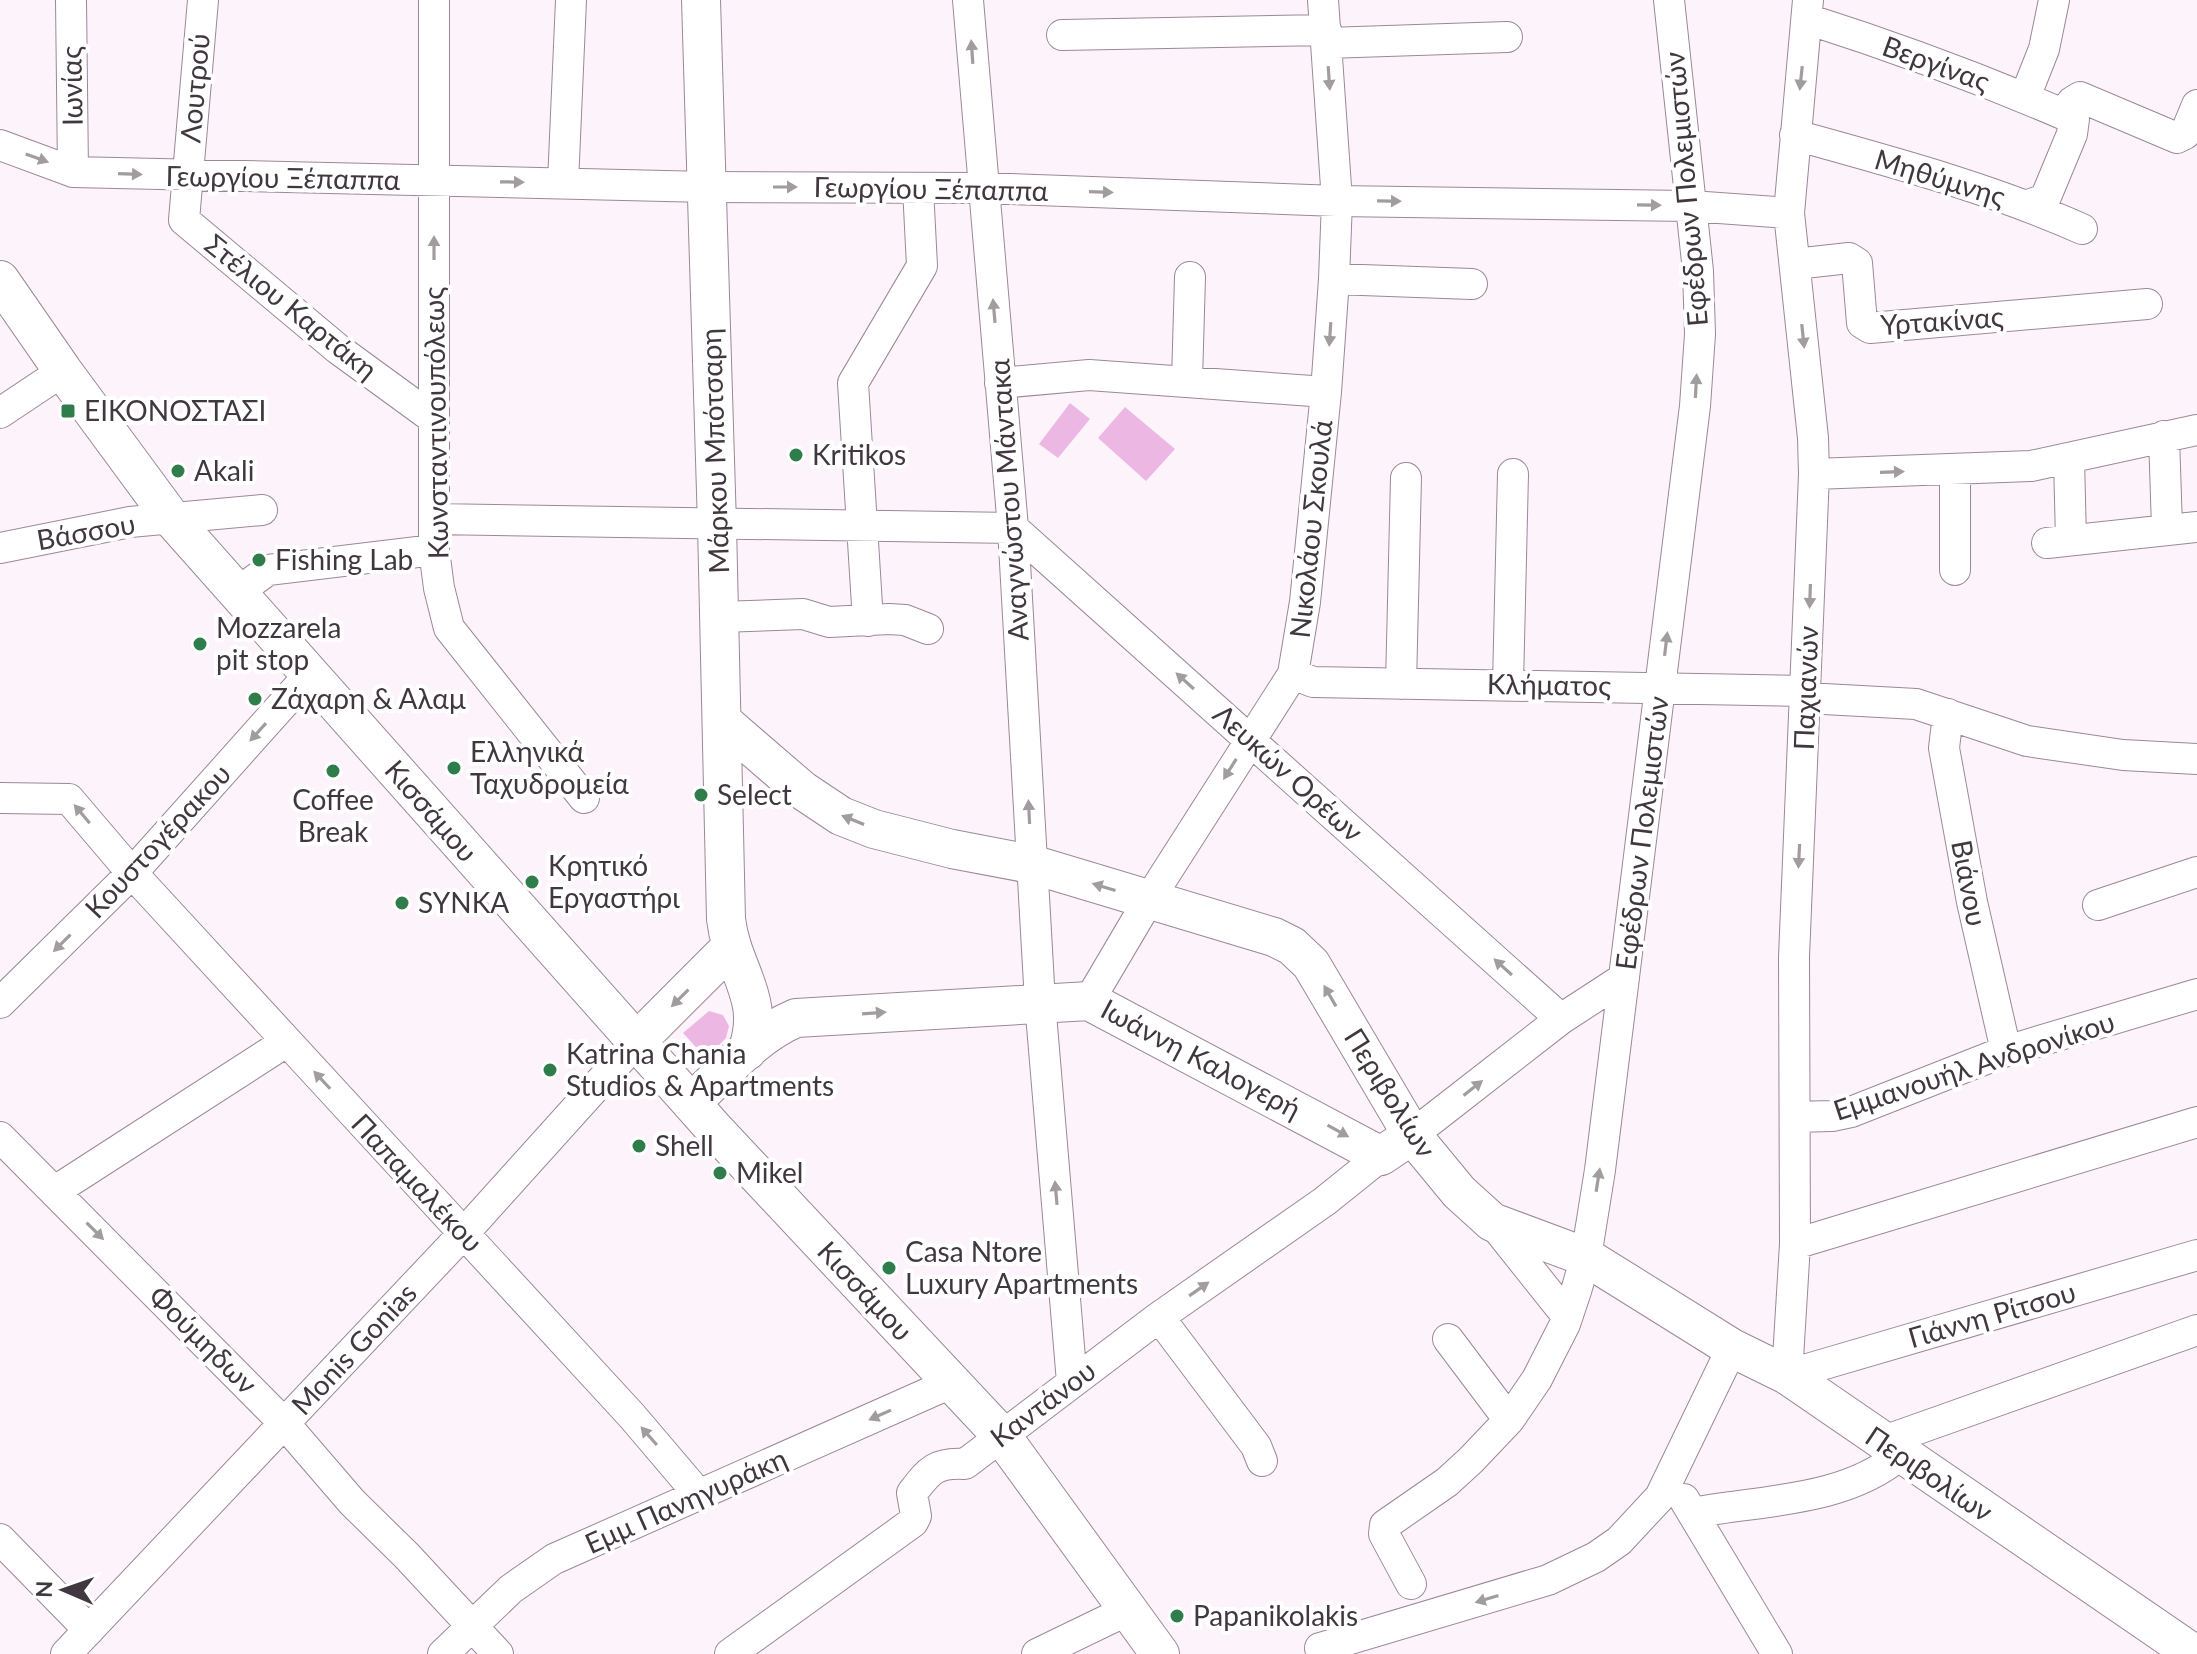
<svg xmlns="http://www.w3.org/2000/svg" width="2197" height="1654" viewBox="0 0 2197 1654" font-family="Lato,sans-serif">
	<rect width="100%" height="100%" fill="#fdf4fb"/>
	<path fill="#edb7e3" d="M1070,403L1090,419L1058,458L1039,444Z
		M1125,407L1175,449L1146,481L1098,438Z
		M709,1011L723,1015L729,1026L726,1038L706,1058L683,1033Z"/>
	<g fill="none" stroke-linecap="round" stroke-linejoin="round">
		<defs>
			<path id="minor" d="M71,0L73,172
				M203,0L184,220L338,349L434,419
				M434,0V550L439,588L449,628L584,798
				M968,0L1013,528L1040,1002L1072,1382
				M1808,0L1789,213L1813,438L1814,474L1794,957L1795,1244L1787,1375L2197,1255
				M1807,19C1898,48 1987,81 2074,119L2072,134L2045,199L2028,205
				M1062,35L1326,30
				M1327,43L1507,37
				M2025,97L2044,49L2054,0
				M2063,114L2072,102L2080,97L2177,138L2185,134L2197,105
				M1795,135C1892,162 1990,188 2082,229
				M0,145L73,172L707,187L983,188L1337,201L1691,206L1789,213
				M563,183L571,0
				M1795,264L1849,258L1857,263L1862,323L1870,328L2147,304
				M1334,279L1472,284
				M1187,380L1190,277
				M1000,383L1089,375L1326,392
				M0,413L63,371
				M2164,436L2167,528
				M2069,459L2071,540
				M1955,469V570
				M1814,474L2031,466L2197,430
				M434,519L1013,528
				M1013,528L1561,1019
				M2047,543L2197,527
				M0,548L130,522L262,510
				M238,592L268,570L434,550
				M720,617L803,614L829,622L889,619L905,620L928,629
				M868,621L853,383L922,266L918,188
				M1293,674L1313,682L1806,691
				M1401,684L1406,478
				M1508,684L1513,474
				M1806,698L1916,704L2027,741L2123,755L2197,759
				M1948,714L1944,748L1972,902L2006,1051
				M0,798L69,799L132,873L632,1416L700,1496
				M2098,905L2197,872
				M1089,1001L1148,901L1293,674L1305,602L1326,392L1334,279L1337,201L1323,0
				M0,1003L132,873L310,674
				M1795,1117L1832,1116L1851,1112L2006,1051L2197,994
				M1412,1135L1561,1019L1624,978
				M0,1137L284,1423L352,1502L407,1556L498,1654
				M55,1191L286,1042
				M1492,1222L1567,1316
				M1795,1244L2197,1122
				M1159,1317L1256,1446L1262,1461
				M1448,1339L1509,1420
				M1881,1442L2197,1330
				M1684,1499L1777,1654
				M1693,1513C1761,1500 1844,1502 1900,1455
				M0,1539L89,1630
				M1411,1584L1384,1534L1385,1525L1447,1482L1471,1460L1509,1420L1537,1379L1565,1324L1576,1291L1586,1257L1600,1170L1695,406L1700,334L1698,271L1669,0
				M66,1654L464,1233L637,1041
				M443,1654L511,1589L554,1559L951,1383
				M730,1654L913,1522L916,1516L912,1493C929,1471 935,1462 965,1464L1159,1317L1325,1201L1381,1156
				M1037,1654L1128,1610
				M1322,1654L1320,1648L1548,1580L1596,1557L1619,1541L1660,1497L1732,1348"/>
			<path id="major" d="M701,0L717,525L726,919C732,971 767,998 747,1051
				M0,280L63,371L172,519L716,1131L1001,1435L1160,1654
				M722,721L802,790L841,816L874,829L952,849L1031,864L1274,937L1292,946L1311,964L1412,1135L1459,1192L1492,1222L1586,1257L1732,1348L1787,1375L2194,1654
				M637,1041L723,955
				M691,1103C724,1073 755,1035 796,1018L1089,1001L1381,1156L1412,1135"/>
		</defs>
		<use href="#minor" stroke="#9c8798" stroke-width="32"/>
		<use href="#major" stroke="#9c8798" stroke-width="40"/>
		<use href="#minor" stroke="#fff" stroke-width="30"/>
		<use href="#major" stroke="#fff" stroke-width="38"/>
	</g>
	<defs><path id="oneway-solid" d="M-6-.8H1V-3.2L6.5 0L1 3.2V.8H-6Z" transform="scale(2)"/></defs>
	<g fill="#a09c9f">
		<use href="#oneway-solid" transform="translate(972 52) rotate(-94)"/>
		<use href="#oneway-solid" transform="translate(1329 78) rotate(86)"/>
		<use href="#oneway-solid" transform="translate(1801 78) rotate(96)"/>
		<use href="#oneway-solid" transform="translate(37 158) rotate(20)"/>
		<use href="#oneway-solid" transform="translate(130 174) rotate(2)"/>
		<use href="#oneway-solid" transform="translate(512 182) rotate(1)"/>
		<use href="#oneway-solid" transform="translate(785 187)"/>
		<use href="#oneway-solid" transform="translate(1101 192) rotate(2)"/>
		<use href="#oneway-solid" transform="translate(1389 201) rotate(1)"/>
		<use href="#oneway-solid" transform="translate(1649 205) rotate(1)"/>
		<use href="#oneway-solid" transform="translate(434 248) rotate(-90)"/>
		<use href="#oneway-solid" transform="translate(994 311) rotate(-95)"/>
		<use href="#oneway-solid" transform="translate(1330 334) rotate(94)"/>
		<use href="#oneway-solid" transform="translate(1803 336) rotate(84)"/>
		<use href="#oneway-solid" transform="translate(1696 386) rotate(-87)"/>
		<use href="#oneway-solid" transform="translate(1892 472) rotate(-2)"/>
		<use href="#oneway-solid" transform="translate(1810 596) rotate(92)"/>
		<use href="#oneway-solid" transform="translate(1666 644) rotate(-83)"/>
		<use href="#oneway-solid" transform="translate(1185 681) rotate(-138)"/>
		<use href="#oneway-solid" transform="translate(258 732) rotate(132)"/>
		<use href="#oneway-solid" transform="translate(1230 769) rotate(122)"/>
		<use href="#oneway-solid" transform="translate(1029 812) rotate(-93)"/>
		<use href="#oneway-solid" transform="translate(82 814) rotate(-130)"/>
		<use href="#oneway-solid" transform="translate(853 820) rotate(-158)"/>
		<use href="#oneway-solid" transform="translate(1799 856) rotate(93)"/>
		<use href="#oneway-solid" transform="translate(1104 887) rotate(-163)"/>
		<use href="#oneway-solid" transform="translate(62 943) rotate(135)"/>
		<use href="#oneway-solid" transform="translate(1503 967) rotate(-138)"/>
		<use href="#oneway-solid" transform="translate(1330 996) rotate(-120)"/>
		<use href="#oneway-solid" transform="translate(680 998) rotate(135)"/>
		<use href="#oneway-solid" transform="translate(874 1013) rotate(-4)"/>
		<use href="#oneway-solid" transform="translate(322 1080) rotate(-133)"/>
		<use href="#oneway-solid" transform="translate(1473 1088) rotate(-38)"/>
		<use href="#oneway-solid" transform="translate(1338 1131) rotate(29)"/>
		<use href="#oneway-solid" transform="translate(1598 1180) rotate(-81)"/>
		<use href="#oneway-solid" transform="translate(1056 1193) rotate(-95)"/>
		<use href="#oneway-solid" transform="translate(95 1231) rotate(45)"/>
		<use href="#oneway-solid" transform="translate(1199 1289) rotate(-35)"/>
		<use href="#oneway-solid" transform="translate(880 1415) rotate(156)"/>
		<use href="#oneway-solid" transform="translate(649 1436) rotate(-131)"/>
		<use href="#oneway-solid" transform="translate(1487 1599) rotate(163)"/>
	</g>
	<g fill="#307d4c" stroke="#fff" stroke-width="3">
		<rect x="60" y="403" width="16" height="16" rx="4"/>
		<circle cx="796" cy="455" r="8"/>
		<circle cx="178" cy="471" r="8"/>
		<circle cx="259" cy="560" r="8"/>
		<circle cx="200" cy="644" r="8"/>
		<circle cx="255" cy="699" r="8"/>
		<circle cx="454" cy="768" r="8"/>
		<circle cx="333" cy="771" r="8"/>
		<circle cx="701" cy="795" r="8"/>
		<circle cx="532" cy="882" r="8"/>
		<circle cx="402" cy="903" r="8"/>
		<circle cx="550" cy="1070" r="8"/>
		<circle cx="639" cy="1146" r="8"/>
		<circle cx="720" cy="1173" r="8"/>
		<circle cx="889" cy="1268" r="8"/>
		<circle cx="1177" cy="1616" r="8"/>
	</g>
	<g text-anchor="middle" stroke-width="8" stroke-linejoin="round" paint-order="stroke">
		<g font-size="28" fill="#41383f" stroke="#fff">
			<text transform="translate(1936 64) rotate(20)" y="10">Βεργίνας</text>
			<text transform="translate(72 86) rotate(-91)" y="10">Ιωνίας</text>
			<text transform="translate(195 88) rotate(-85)" y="10">Λουτρού</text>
			<text transform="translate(283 178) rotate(1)" y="10">Γεωργίου Ξέπαππα</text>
			<text transform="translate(1940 178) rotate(17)" y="10">Μηθύμνης</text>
			<text transform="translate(931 189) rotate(1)" y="10">Γεωργίου Ξέπαππα</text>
			<text transform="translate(1686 189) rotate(-95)" y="10">Εφέδρων Πολεμιστών</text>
			<text transform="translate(291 307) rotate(39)" y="10">Στέλιου Καρτάκη</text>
			<text transform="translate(1942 321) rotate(-4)" y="10">Υρτακίνας</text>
			<text transform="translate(436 423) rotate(-91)" y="10">Κωνσταντινουπόλεως</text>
			<text transform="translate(715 451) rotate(-92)" y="10">Μάρκου Μπότσαρη</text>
			<text transform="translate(1009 500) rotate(-94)" y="10">Αναγνώστου Μάντακα</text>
			<text transform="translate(1311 529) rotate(-84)" y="10">Νικολάου Σκουλά</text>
			<text transform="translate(86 532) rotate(-10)" y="10">Βάσσου</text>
			<text transform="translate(1549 685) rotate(1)" y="10">Κλήματος</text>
			<text transform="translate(1806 688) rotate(-88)" y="10">Παχιανών</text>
			<text transform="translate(1288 773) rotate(42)" y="10">Λευκών Ορέων</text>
			<text transform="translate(431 811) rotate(49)" y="10">Κισσάμου</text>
			<text transform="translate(1642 833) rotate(-83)" y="10">Εφέδρων Πολεμιστών</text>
			<text transform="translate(158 841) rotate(-47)" y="10">Κουστογέρακου</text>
			<text transform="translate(1969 883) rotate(79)" y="10">Βιάνου</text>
			<text transform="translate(1201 1059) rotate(28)" y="10">Ιωάννη Καλογερή</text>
			<text transform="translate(1974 1066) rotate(-18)" y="10">Εμμανουήλ Ανδρονίκου</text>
			<text transform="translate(1390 1093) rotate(58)" y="10">Περιβολίων</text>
			<text transform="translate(417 1183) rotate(47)" y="10">Παπαμαλέκου</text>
			<text transform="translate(865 1291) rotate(47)" y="10">Κισσάμου</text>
			<text transform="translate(1992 1315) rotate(-16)" y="10">Γιάννη Ρίτσου</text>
			<text transform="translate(203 1340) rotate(45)" y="10">Φούμηδων</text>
			<text transform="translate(354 1349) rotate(-47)" y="10">Monis Gonias</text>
			<text transform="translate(1043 1404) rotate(-37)" y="10">Καντάνου</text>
			<text transform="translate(1929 1474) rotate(34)" y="10">Περιβολίων</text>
			<text transform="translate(686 1501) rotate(-24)" y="10">Εμμ Πανηγυράκη</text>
		</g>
		<g font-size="28" fill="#41383f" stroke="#fff" text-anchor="start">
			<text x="84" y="421">ΕΙΚΟΝΟΣΤΑΣΙ</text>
			<text x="812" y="465">Kritikos</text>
			<text x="194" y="481">Akali</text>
			<text x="275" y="570">Fishing Lab</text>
			<text x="216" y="638">Mozzarela<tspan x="216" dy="32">pit stop</tspan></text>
			<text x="271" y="709">Ζάχαρη &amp; Αλαμ</text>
			<text x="470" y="762">Ελληνικά<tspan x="470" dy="32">Ταχυδρομεία</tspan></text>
			<text x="717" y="805">Select</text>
			<text x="333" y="810" text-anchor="middle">Coffee<tspan x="333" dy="32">Break</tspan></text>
			<text x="548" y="876">Κρητικό<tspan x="548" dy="32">Εργαστήρι</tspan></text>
			<text x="418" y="913">SYNKA</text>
			<text x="566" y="1064">Katrina Chania<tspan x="566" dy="32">Studios &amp; Apartments</tspan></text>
			<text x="655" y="1156">Shell</text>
			<text x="736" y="1183">Mikel</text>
			<text x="905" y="1262">Casa Ntore<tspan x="905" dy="32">Luxury Apartments</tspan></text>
			<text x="1193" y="1626">Papanikolakis</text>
		</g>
	</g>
	<g transform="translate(64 1590) rotate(272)" stroke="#ffffff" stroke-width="6" paint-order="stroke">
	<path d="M0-6L14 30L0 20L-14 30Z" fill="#41383f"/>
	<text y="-12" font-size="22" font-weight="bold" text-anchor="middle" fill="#41383f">N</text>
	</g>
</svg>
